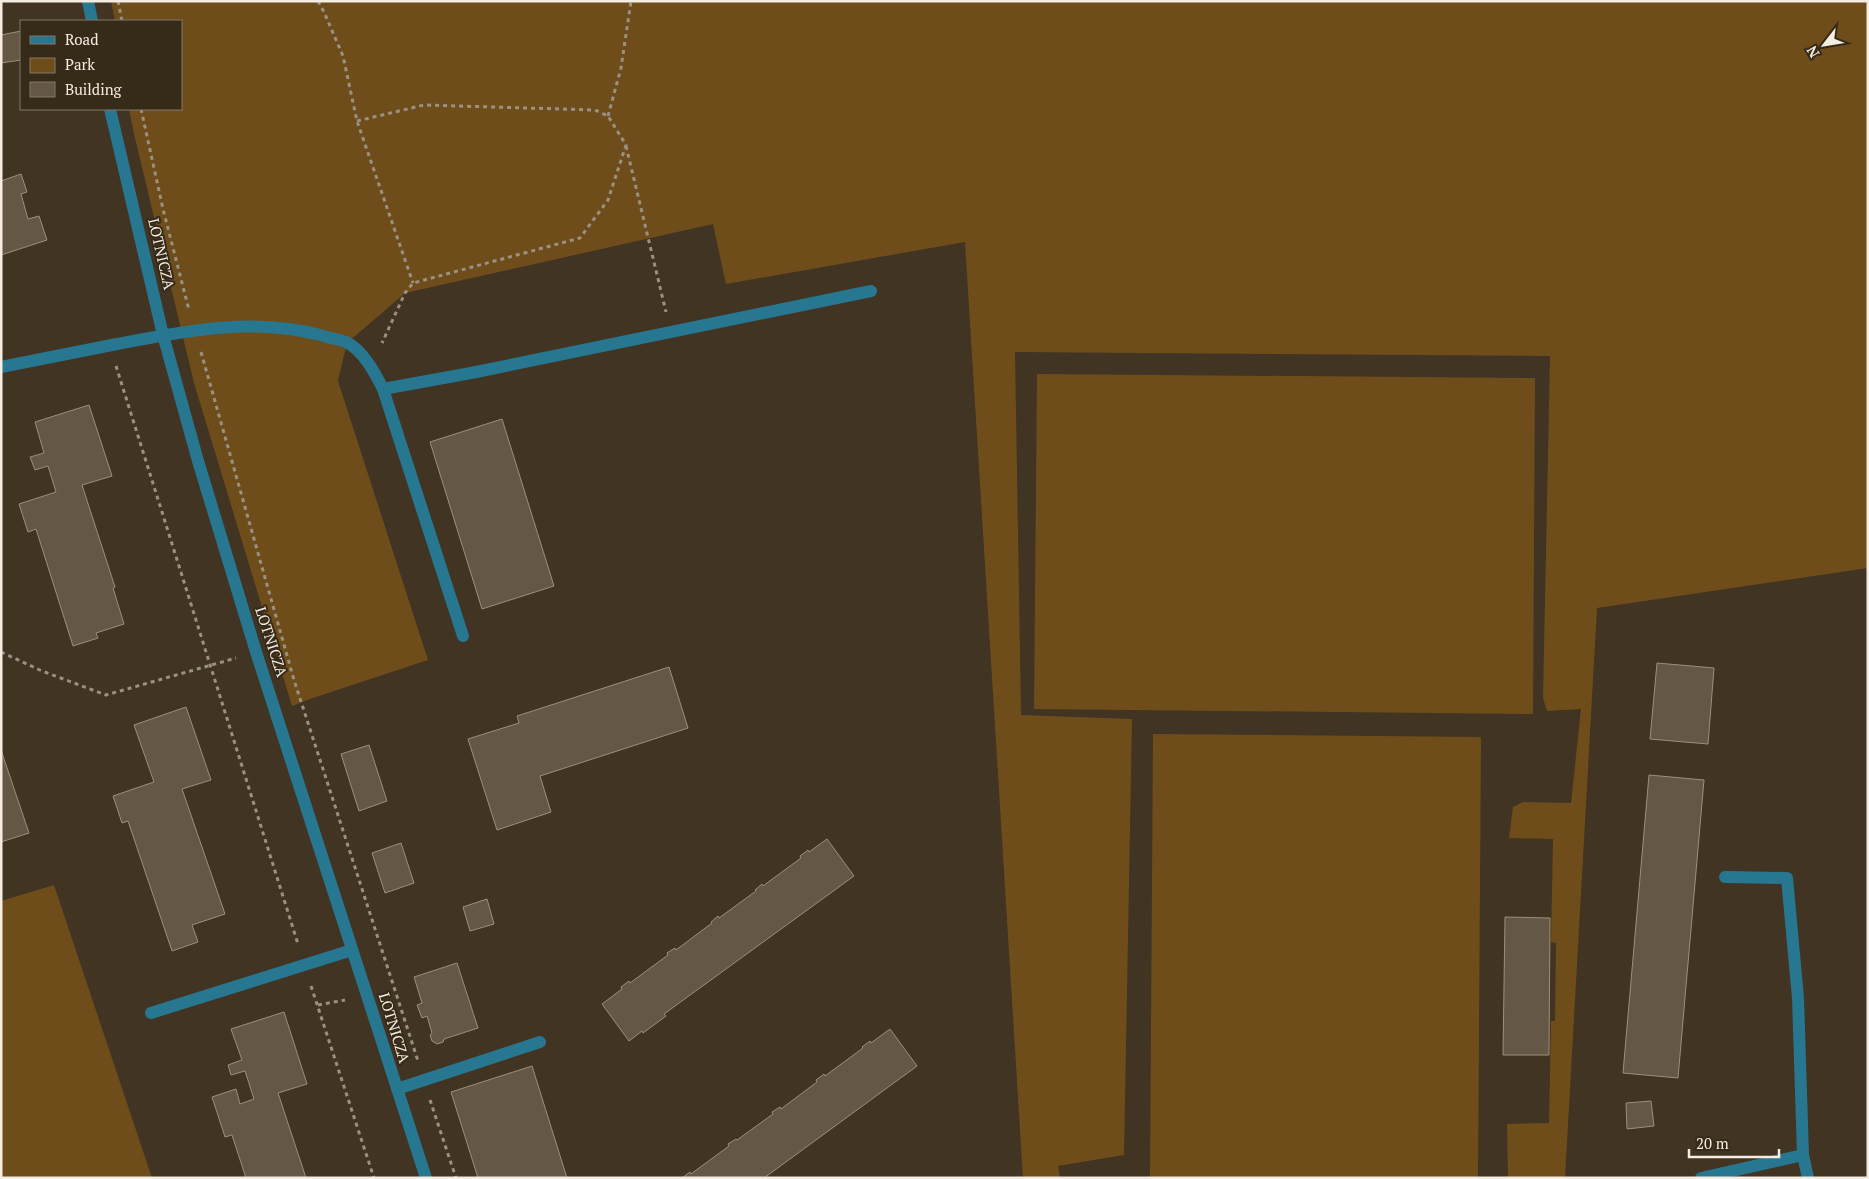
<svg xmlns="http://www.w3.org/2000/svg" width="1869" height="1179" viewBox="0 0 1869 1179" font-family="'PT Serif',serif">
	<rect width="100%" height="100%" fill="#413423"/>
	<path fill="#6e4d1a" d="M111,1H1868V568L1597,608L1565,1178H1508L1507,1124L1549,1123L1551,1021H1555L1556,943L1551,942L1553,839L1509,838L1513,807L1523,802L1571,803L1581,709L1547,711L1543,698L1550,356L1015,352L1021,715L1132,719L1124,1155L1058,1166L1060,1178H1023L965,242L726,284L713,224L405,293L347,343L338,381L428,660L310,699L292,706L194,383L134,134L129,109H181V21H115Z
		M1037,374L1535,378L1533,714L1034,709Z
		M1153,734L1481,737L1478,1178H1150Z
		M54,885L152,1178H1V901Z"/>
	<path fill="#655745" stroke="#9e8f7b" d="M21,31V60L1,63V35Z
		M21,174L27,192L21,194L28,219L39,216L47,240L1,255V181Z
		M89,405L112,476L82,485L115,587L113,588L124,624L96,633L98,638L73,646L36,529L28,532L19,504L56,492L48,466L35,470L30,457L44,453L35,422Z
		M502,419L554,586L482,609L430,442Z
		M1657,663L1714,668L1708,744L1650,739Z
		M669,667L688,728L540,776L551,812L497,830L468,739L519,723L517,716Z
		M186,707L211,780L182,789L225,914L192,925L198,942L172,951L128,821L122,823L113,796L154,782L134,725Z
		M369,745L387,801L359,811L341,754Z
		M1,750L29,833L1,842Z
		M1649,775L1704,780L1678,1078L1623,1073Z
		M827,839L854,876L664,1014L666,1016L643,1033L642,1031L629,1041L602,1004L622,989L621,987L629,981L630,983L668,955L667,953L675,948L676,950L712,923L711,922L718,916L719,918L756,891L755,890L762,884L763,886L801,858L800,856L808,850L809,852Z
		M401,843L414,883L385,893L372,853Z
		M487,899L494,924L470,931L463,907Z
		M1505,917L1550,918L1549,1055H1503Z
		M457,963L478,1028L444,1039L443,1042L437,1044L432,1041L430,1035L432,1033L427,1016L422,1018L417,1005L422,1003L414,977Z
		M284,1012L307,1084L278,1093L306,1178H246L232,1135L225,1137L212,1097L236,1089L240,1104L254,1099L245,1071L231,1075L228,1065L242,1060L231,1029Z
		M890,1029L917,1066L764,1178H682L690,1172L691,1174L729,1146L728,1144L736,1139L737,1140L773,1114L772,1112L780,1107L781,1109L817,1082L816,1080L824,1074L825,1076L863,1048L862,1047L870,1041L871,1043Z
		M532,1066L567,1178H478L451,1092Z
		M1651,1101L1654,1126L1627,1129L1626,1103Z"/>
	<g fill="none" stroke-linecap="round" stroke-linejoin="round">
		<path stroke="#9b9183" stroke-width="3" stroke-dasharray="4 4" stroke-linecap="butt" d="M118,1L122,21
			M318,1L324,12L343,56L357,121L413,283
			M141,109L163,209L189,310
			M608,116L621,68L631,1
			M357,121L424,105L595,110L608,116L626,145L608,200L580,238L413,283L405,293L382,343
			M626,146L666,312
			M201,352L294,680L418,1061
			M116,366L298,944
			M1,652L42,671L106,695L236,658
			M311,986L374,1178
			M318,1005L345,1000
			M430,1100L456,1178"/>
		<path stroke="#287791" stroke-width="12" d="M88,1L92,21
			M110,109L163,335L198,461L256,652L426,1178
			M1,367C40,359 78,352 117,344C184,331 252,317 320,335C328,338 338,339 346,342C363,350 375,373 383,389L463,636
			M383,389L471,373L871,291
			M1725,877L1787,878L1798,998L1803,1155L1808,1178
			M151,1013L352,950
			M397,1089L540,1042
			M1701,1178L1803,1155"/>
	</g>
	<g text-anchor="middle" stroke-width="4" stroke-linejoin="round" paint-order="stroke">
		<g font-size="15" fill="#f5ede2" stroke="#362a19">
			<text transform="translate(161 254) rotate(77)" y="5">LOTNICZA</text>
			<text transform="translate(271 642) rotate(72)" y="5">LOTNICZA</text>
			<text transform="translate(394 1028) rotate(73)" y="5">LOTNICZA</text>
		</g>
	</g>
	<rect width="1869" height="1179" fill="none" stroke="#f5ede2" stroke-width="5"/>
	<rect x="20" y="20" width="162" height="90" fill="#362a19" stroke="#827869"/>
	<rect x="30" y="36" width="25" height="8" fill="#287791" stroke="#827869"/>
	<text x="65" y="45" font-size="15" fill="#f5ede2">Road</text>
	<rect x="30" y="58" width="25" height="15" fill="#6e4d1a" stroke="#827869"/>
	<text x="65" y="70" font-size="15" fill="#f5ede2">Park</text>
	<rect x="30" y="82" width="25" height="15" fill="#655745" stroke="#827869"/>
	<text x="65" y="95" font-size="15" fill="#f5ede2">Building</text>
	<g transform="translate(1824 45) rotate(239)" stroke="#362a19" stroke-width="4" paint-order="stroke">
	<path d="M0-4L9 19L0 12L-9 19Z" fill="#f5ede2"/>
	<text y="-8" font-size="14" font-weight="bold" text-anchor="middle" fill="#f5ede2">N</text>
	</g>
	<path d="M1689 1149v8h90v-8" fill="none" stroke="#f5ede2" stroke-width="2.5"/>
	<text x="1696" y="1149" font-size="15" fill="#f5ede2" stroke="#362a19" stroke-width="4" paint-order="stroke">20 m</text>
</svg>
